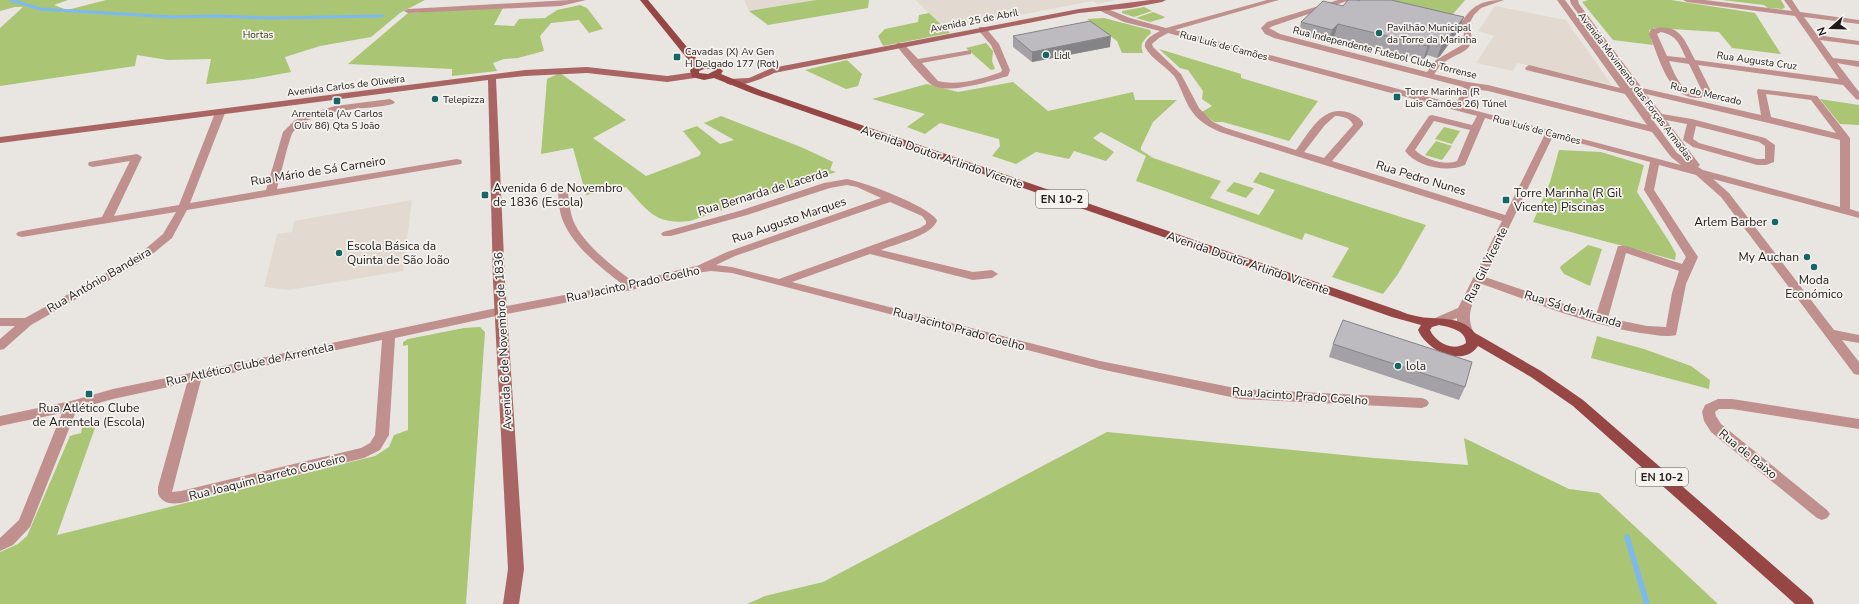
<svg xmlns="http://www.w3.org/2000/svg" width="1859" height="604" viewBox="0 0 1859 604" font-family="'Nunito Sans',sans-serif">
	<rect width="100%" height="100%" fill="#e9e6e2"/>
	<path fill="#e2dad0" d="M744,0H816L749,11Z
		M915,0H1117L1097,4L1093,1L946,29Z
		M1495,6L1566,20L1612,85L1517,63L1513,71L1476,63L1494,36L1478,31Z
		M412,200L403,271L289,290L264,287L277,234L292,232L294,221Z"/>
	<path fill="#aac574" d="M0,0H68L54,5L67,10L106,0H425L400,13L371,37L320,46L285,57L291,72L253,79L206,84L211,59L168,60L137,55L135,66L0,86V28L23,7H15L0,11Z
		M816,0H869L868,8L768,25L749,11Z
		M1376,0H1465L1447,21Z
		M1588,0H1671L1755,13L1781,54L1732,48L1719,32L1655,28L1649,30L1653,45L1613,40L1582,2Z
		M1722,0H1781L1785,7L1783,9L1768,8L1764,5Z
		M580,5L587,8L603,29L589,33L579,20L551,23L540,36L544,51L518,58L504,59L493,63L497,71L452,76V69L348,64L408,13L504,6L494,25L514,26L519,19L545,18L557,10Z
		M1144,7L1152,11L1134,17L1122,13V11Z
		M1153,12L1165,17L1164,18L1150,22L1136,18Z
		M929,13L950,33L883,46L878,36L885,29L918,22L919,15Z
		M1104,18L1150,30L1151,33C1144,40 1139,43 1143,53H1122L1117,41L1087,19Z
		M986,43L993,51L992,61L995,69L991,70L966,48Z
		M1159,49L1241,74V78L1318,101L1289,141L1223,122H1214L1202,112L1212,106L1202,99L1203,91L1188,70L1180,68Z
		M847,60L862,74L858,86L846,89L805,70Z
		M560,73L626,120L593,138L646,176L699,156L701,153L683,131L697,126L720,144L734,140L704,123L721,116L801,147L833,162L830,170L836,172L690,221C655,225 648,211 626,187L586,195L573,148L541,154L547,79Z
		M1013,82L1048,111L1133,92L1135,100H1177L1153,122L1141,147V150L1153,158L1221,181L1210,198L1259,215L1275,190L1253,182L1260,172L1426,225L1398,274L1383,294L1332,277L1349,248L1305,233L1302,240L1136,181L1146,156L1101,132L1093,138L1114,152L1106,161L1074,151L1069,159L1036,152L1016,164L992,156L1000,146L999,139L940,123L925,134L907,127L925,114L872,99L927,84L958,92Z
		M1820,99L1859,105V125L1840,124Z
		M1444,127L1460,131L1452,144L1435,139Z
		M1436,141L1452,146L1442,160L1425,155Z
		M1559,150L1601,152L1644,165L1637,192L1670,243L1676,254L1675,260L1533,222L1550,182Z
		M1234,182L1253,188H1254L1246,198L1226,191Z
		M1588,245L1602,249L1590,286L1564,274L1560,268L1561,266Z
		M480,327L485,332L466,604H0V552L18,544L27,536L70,436L81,433L82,427L96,425L57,535L375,456L389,447L394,435L408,430V345L403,346V342L408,339L464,328Z
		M1597,336L1644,349L1691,366L1710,380L1709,389L1591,358Z
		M1107,432L1374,458L1468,465L1464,438L1569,489L1599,493L1718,604H747L765,596L823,582Z"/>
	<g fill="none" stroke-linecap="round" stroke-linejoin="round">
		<path stroke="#7db8f1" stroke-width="3" d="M11,0L40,9L172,17L217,16L268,18L382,16"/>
		<path stroke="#7db8f1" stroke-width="5.5" d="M1627,537L1647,604"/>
		<path fill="#bf908d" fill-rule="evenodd" d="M570,0H586L561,6L408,13L404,11L408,9Z
			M1267,0H1279L1175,30L1455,104L1465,89L1463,87L1274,38L1265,34L1261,28L1267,22L1338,0H1350L1273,26L1269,28L1280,34L1427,72L1436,60L1462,45L1464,33L1461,24C1471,5 1483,0 1504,0L1481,8L1474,15L1469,24C1478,55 1460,49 1442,64C1439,66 1437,71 1434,74L1467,82L1488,85L1647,125L1625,94L1526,70L1525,68L1529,65L1620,88L1557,0H1565L1630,88H1633L1571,4L1570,0H1578L1579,4L1642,88L1761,115L1757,91L1758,89L1817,96L1850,138V209L1859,212V218L1713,179L1729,193L1834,330L1859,335V343L1842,340L1859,362V375L1854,374L1721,197L1696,175L1659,165L1654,190L1698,257L1686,284L1676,335C1666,338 1651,334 1640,333C1585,323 1534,303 1482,284C1474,302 1465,312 1473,331L1471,334H1463L1457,322V318L1439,325L1435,324L1433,321L1435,318L1458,308L1502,221L1220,132C1204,125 1193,117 1186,101C1182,93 1179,83 1174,76C1165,65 1152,60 1145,47C1143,40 1154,34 1160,31L1124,22L1096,9L1097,7H1103L1130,18L1166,28ZM1168,33L1477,116L1472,125L1432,115L1429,116L1405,151C1417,167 1447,173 1465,165L1485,118L1545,134L1505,215L1332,161L1363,125V122C1359,117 1354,114 1347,112C1322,105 1309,133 1296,150L1226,128L1213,122L1199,108L1181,74L1153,47L1152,44L1159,38ZM1473,89L1488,91L1652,132L1671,157L1681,165L1462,107ZM1634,94H1637L1651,113L1648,112ZM1646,94L1840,140V207L1703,170L1698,167L1700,165L1666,120L1687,124L1683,140L1693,147L1757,165H1766L1774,162L1775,145L1765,138L1692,119L1662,114ZM1766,94L1811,100L1836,133L1771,117ZM1335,116C1342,116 1351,118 1353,125L1324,158L1304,152L1325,125ZM1652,119H1656L1685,158L1677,153ZM1434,121L1470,130L1457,161C1444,166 1424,159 1415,150ZM1696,126L1759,142L1765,146V159H1757L1699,143L1693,139ZM1553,136L1650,162L1644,190L1686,257L1682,264L1626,246H1618L1596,315L1485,277ZM1626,253L1679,271L1672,293L1666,327L1647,326L1608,318Z
			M1683,0H1705L1792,11L1784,0H1792L1800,12L1859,20V24L1804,17L1817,35L1859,41V45L1820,40L1833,58L1859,61V67L1837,63L1859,92V100L1856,99L1843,85L1698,65L1711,91L1710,93C1707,97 1701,98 1696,98C1667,97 1659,56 1649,34L1651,29C1680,22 1684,39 1695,60L1839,79L1795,16L1687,2ZM1661,32C1678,36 1679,44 1686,58L1667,56L1657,34ZM1669,61L1689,64L1702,91C1683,97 1675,75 1669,61Z
			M979,27H985L999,44L1010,70L1008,76C991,81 947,95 932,85C924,80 902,53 896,45L897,43H903L918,59L971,50V54L922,63L938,81C958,86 982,79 1001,72L1002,70L991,45L979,31Z
			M390,99L395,102L393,104C364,111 315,106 293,132C289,138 280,178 277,189L457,159L461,160L462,162L461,164L187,210L172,238L145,260L31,325L4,349L0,350V339L15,326H0V318H25L137,256L163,234L176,212L22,237L18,236L16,234L18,232L22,231L102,217L130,161L93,167L89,166L88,164L89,162L137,154L142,157L114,216L179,205L215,113L220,110L225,113L190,203L266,190L283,132L294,121L305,115L335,106Z
			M847,179C867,183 926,205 937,220C934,235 895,244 881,250L973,272L992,270L998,274L992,278L973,280L870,254L792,282L1100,361L1240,389L1422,398L1427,400L1429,403L1427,406L1422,408L1240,399L1100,369L732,273L711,271L687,274L632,290L501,315L395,338L389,435L380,450L364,458L181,503C171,504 163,504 158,494V487L187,383L113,399L77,409L30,527L13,545L0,551V538L19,520L62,413L0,426V416L71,401L113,389L195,372L501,307L622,284C601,268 573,246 563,221C559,212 559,202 558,193L559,191L563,190L568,193C569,202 570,212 573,220C582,243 614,268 634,282L686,268L697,266L727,252L881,198L857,187L847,185L830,188L747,215L671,236H663L661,234L663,232L739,211L824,183ZM890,202L922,216L926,221V224L920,228L779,279L732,267L716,265L735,256ZM382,340L375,435L370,443L361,448L181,491L172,492L201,380Z
			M1718,399H1732L1859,419V429L1732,409H1719L1715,412L1716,416L1721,424L1827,510L1830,514L1827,518L1822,520L1817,518L1711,432L1704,421L1702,412L1705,405Z"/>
		<path fill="#a86563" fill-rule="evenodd" d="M1150,0H1166L1162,2L1130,8L1079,13L774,73C764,78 734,91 725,82L729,79L749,78L772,68L1079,9Z
			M587,67L667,76L695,72L699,75L695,78L667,82L587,73L525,76L496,79L505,281L524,569L519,604H503L508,569L493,281L488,80L0,143V137L525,70Z"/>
		<path fill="#964644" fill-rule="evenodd" d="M640,0H648L701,64H715L723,71L721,74L760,90L1400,311C1405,313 1410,315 1416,316C1436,321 1460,314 1475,333L1541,371L1583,400L1812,599L1814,604H1795L1573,406L1531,377L1478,346C1463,368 1427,351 1418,330L1421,325L1392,317L754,94L714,78L704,80L692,77L690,70L694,67ZM704,69H710L714,71L708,74L699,73V71ZM1439,325C1449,327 1466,330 1466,343C1453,352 1436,343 1430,330L1432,327Z"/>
	</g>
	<path fill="#a3a1a5" d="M1343,6L1459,30L1440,56L1437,58L1427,55L1423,60L1334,37L1328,43L1298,35L1301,22Z
		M1013,36L1110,47L1032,62L1013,47Z
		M1333,344L1465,387L1459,400L1329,357Z"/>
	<path fill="#848386" d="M1464,17L1459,30L1440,56L1437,58L1442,44Z
		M1338,24L1334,37L1328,43L1332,30Z
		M1111,36L1110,47L1032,62V52Z
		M1431,41L1427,55L1423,60L1428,46Z"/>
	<path fill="#bdbbc0" stroke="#848386" d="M1348,0H1356L1359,1L1360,0H1391L1464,17L1445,42L1442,44L1431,41L1428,46L1338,24L1332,30L1301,22L1323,1L1343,6Z
		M1090,21L1111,36L1032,52L1013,36Z
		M1343,320L1472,362L1465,387L1333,344Z"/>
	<g fill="#176667" stroke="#f6f3ef" stroke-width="1.5">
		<circle cx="1379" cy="33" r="4"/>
		<circle cx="1046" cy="55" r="4"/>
		<rect x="673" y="53" width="8" height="8" rx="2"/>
		<rect x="1393" y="93" width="8" height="8" rx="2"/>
		<circle cx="435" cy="99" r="4"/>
		<rect x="333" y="97" width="8" height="8" rx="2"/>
		<rect x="481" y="191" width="8" height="8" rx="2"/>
		<rect x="1502" y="196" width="8" height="8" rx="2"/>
		<circle cx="1775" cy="222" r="4"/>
		<circle cx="339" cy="253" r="4"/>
		<circle cx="1807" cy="257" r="4"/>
		<circle cx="1814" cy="267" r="4"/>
		<circle cx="1398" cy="366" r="4"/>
		<rect x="85" y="390" width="8" height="8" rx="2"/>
	</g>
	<g text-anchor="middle" stroke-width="3.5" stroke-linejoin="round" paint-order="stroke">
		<g font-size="10" fill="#1c1b1a" stroke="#f6f3ef">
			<text transform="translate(974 20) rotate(-11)" y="4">Avenida 25 de Abril</text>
			<text transform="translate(1224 45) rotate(15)" y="4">Rua Luís de Camões</text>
			<text transform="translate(1385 52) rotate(14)" y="4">Rua Independente Futebol Clube Torrense</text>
			<text transform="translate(1757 60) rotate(8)" y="4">Rua Augusta Cruz</text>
			<text transform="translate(346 85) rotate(-7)" y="4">Avenida Carlos de Oliveira</text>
			<text transform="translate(1636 86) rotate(53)" y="4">Avenida Movimento das Forças Armadas</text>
			<text transform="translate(1706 93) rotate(13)" y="4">Rua do Mercado</text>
			<text transform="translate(1537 129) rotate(15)" y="4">Rua Luís de Camões</text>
		</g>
		<g font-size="10" fill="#1c1b1a" stroke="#f6f3ef" text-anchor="start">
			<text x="1387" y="31">Pavilhão Municipal<tspan x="1387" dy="12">da Torre da Marinha</tspan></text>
			<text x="685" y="55">Cavadas (X) Av Gen<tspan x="685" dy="12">H Delgado 177 (Rot)</tspan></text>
			<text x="1054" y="59">Lidl</text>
			<text x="1405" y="95">Torre Marinha (R<tspan x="1405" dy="12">Luis Camões 26) Túnel</tspan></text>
			<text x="443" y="103">Telepizza</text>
			<text x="337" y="117" text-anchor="middle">Arrentela (Av Carlos<tspan x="337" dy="12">Oliv 86) Qta S João</tspan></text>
		</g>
		<g font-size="10" fill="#323e16" stroke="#f6f3ef">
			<text x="258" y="38">Hortas</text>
		</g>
		<g fill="#f6f3ef" stroke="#5d5c5a" stroke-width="1">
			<rect x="1036" y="190" width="52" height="18" rx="3"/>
			<rect x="1636" y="468" width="52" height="18" rx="3"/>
		</g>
		<g font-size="11" font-weight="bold" fill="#1c1b1a">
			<text x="1062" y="203">EN 10-2</text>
			<text x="1662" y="481">EN 10-2</text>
		</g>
		<g font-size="12" fill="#1c1b1a" stroke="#f6f3ef">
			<text transform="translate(942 157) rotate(19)" y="4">Avenida Doutor Arlindo Vicente</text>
			<text transform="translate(318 171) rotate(-9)" y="4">Rua Mário de Sá Carneiro</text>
			<text transform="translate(1421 178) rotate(17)" y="4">Rua Pedro Nunes</text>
			<text transform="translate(763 192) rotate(-17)" y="4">Rua Bernarda de Lacerda</text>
			<text transform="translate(789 220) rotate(-19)" y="4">Rua Augusto Marques</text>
			<text transform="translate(1248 263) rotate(19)" y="4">Avenida Doutor Arlindo Vicente</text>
			<text transform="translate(1486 265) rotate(-64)" y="4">Rua Gil Vicente</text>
			<text transform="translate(99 280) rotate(-30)" y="4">Rua António Bandeira</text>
			<text transform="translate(633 284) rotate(-12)" y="4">Rua Jacinto Prado Coelho</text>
			<text transform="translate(1573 309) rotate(17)" y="4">Rua Sá de Miranda</text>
			<text transform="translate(959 329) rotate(15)" y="4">Rua Jacinto Prado Coelho</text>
			<text transform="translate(503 341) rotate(-93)" y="4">Avenida 6 de Novembro de 1836</text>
			<text transform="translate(250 364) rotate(-12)" y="4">Rua Atlético Clube de Arrentela</text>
			<text transform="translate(1300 396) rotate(4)" y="4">Rua Jacinto Prado Coelho</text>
			<text transform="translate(1748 454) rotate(39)" y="4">Rua de Baixo</text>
			<text transform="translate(267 477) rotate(-14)" y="4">Rua Joaquim Barreto Couceiro</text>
		</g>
		<g font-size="12" fill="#1c1b1a" stroke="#f6f3ef" text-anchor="start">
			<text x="493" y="192">Avenida 6 de Novembro<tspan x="493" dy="14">de 1836 (Escola)</tspan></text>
			<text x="1514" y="197">Torre Marinha (R Gil<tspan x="1514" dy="14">Vicente) Piscinas</tspan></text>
			<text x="1767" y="226" text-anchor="end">Arlem Barber</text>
			<text x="347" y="250">Escola Básica da<tspan x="347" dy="14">Quinta de São João</tspan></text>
			<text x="1799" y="261" text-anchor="end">My Auchan</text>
			<text x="1814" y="284" text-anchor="middle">Moda<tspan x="1814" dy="14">Económico</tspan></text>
			<text x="1406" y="370">lola</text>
			<text x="89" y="412" text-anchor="middle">Rua Atlético Clube<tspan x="89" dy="14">de Arrentela (Escola)</tspan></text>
		</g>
	</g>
	<g transform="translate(1831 28) rotate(250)" stroke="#f6f3ef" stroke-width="3" paint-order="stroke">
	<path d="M0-3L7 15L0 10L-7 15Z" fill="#1c1b1a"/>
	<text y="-6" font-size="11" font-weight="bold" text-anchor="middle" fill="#1c1b1a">N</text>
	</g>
</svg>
